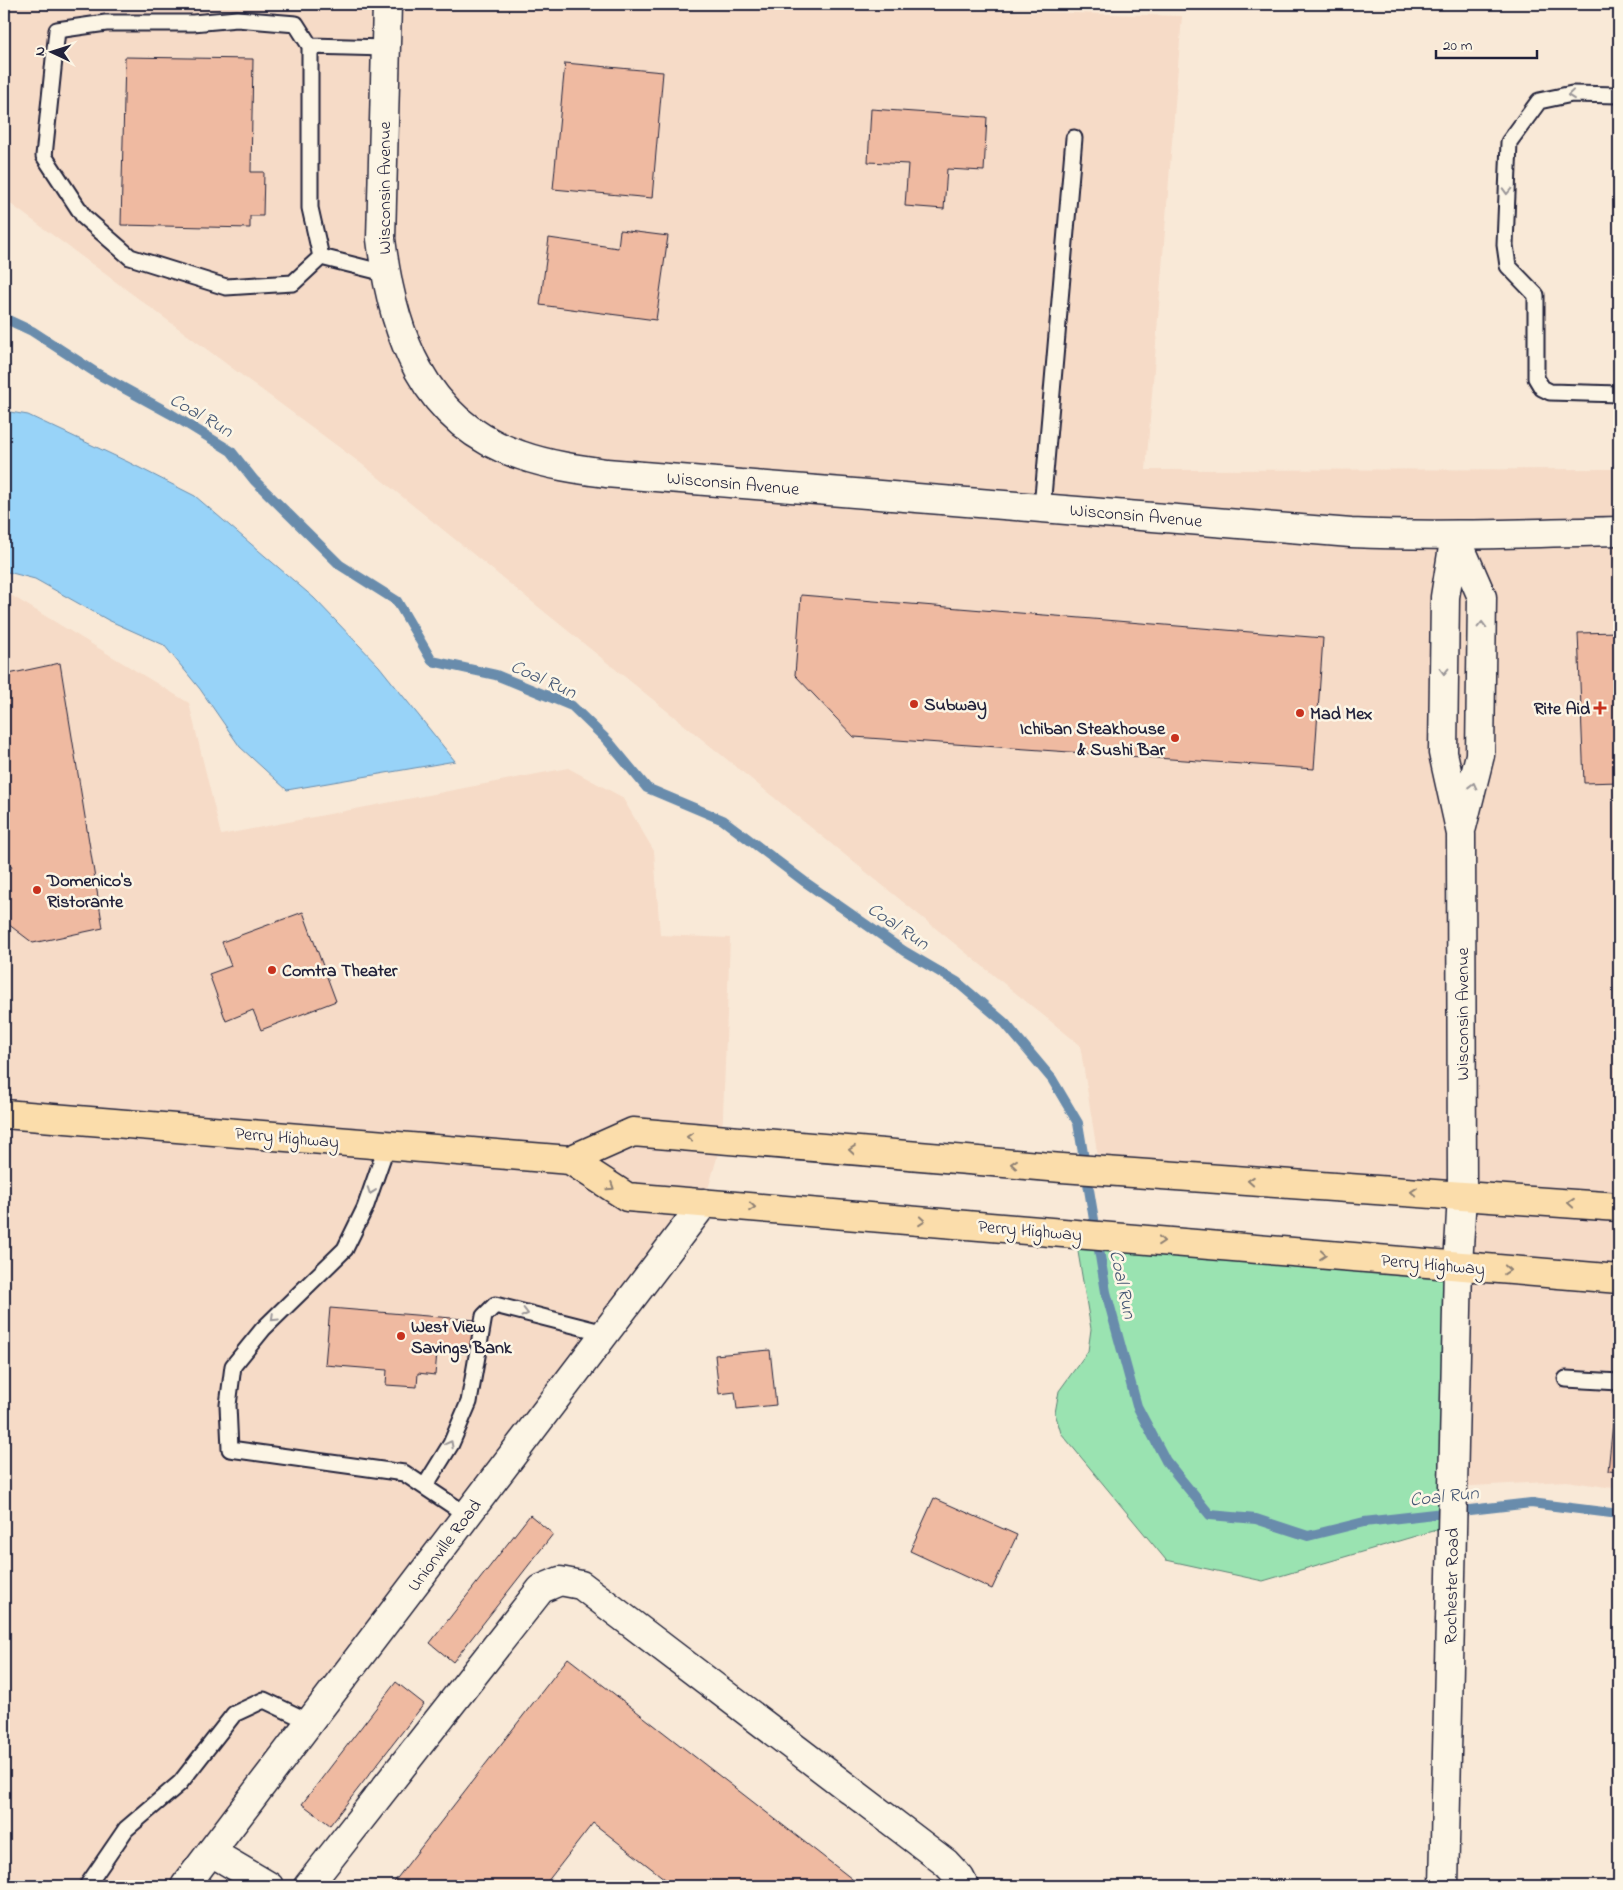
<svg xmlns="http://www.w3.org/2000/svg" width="1623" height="1890" viewBox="0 0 1623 1890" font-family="'Indie Flower',sans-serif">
	<rect width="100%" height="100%" fill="#f9e9d7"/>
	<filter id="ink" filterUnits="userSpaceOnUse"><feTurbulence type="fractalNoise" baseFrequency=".02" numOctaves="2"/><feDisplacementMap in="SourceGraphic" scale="10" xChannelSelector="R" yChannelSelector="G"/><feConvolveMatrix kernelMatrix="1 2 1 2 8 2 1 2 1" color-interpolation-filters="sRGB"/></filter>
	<g filter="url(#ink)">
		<path fill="#f6dbc7" d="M4,4H755L1182,16L1146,470L1619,469V1489L1567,1481L1453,1487L1462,1195L1100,1170L1080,1045L363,465L4,199Z
			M4,591L189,703L221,835L568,768L622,797L654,851L660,935L730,938L722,1140L704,1203L185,1886H4Z"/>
		<path fill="#9ae3b1" stroke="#5e8276" d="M1075,1234L1458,1266L1453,1525L1263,1581L1166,1560L1061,1433L1055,1413L1059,1391L1088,1351L1091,1329Z"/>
		<path fill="#98d3f8" stroke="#698cac" d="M4,411L28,415L128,462L195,496L314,598L379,666L455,761L287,790L240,747L200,689L164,645L108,620L35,579L4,571Z"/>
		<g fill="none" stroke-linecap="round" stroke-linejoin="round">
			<path stroke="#698cac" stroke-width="10" d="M4,318L32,331L98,374L171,414L231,451L254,480L340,565L397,601L432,661L496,675L572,706L608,741L647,788L723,820L805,882L904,951L957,982L1005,1023L1052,1079L1078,1123L1106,1292L1137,1406L1166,1461L1210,1515L1256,1519L1308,1536L1364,1522L1531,1503L1619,1514"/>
		</g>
		<path fill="#efbaa1" stroke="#22223b" d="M125,57L253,59L251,172H264L263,216H250V228L121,225Z
			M565,63L663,72L652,198L553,189Z
			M871,109L987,117L984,171L947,169L944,209L905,206L908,164L868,162Z
			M620,230L668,236L656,320L540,305L549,238L618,248Z
			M801,595L1323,638L1314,769L854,737L795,675Z
			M1619,632V782L1584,783L1578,633Z
			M60,663L103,928L33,943L4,921V879L12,867L4,861V675Z
			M303,912L336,1001L261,1030L253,1010L226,1021L209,974L231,966L222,942Z
			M330,1308L476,1320L474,1354L437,1352L435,1375L418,1373L417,1387L386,1385L387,1370L325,1365Z
			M770,1350L776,1405L737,1409L735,1392L719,1394L715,1355Z
			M1614,1413L1619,1414V1472L1608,1471Z
			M934,1498L1017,1535L992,1589L910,1551Z
			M530,1515L553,1534L453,1662L430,1643Z
			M568,1658L861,1886H674L593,1823L544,1886H391Z
			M396,1682L424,1704L330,1825L302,1804Z"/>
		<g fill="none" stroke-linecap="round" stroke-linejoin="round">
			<defs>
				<path id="service" d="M310,46L296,24L237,19L193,23H106L57,30L44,156L84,217L130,257L226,287L293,283L321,257
					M1619,95L1572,94L1539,101L1509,142L1505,245L1508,266L1536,295V378L1542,388L1550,392L1619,394
					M385,273L321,257L310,208V46L386,48
					M1042,508L1074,138
					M387,1145L365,1208L345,1249L263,1329L233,1366L228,1405L230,1449L404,1473L467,1515
					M1566,1379L1619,1382
					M425,1486L451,1444L469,1402L484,1316L495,1305L605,1333
					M87,1886L126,1829L180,1783L234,1714L264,1700L310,1722"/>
				<path id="minor" d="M387,4L381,239C392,332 423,423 520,455C548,465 577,469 606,473L1351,533C1440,537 1530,533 1619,531
					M1455,535L1445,597L1443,753L1461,834L1462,1195
					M1455,535L1482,597L1480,755L1462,827
					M211,1852L269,1886
					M308,1886L541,1589L560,1581L581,1585L946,1863L960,1878L964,1886"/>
				<path id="tertiary" d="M185,1886L704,1203
					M1444,1886L1458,1266L1462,1195"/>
				<path id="primary" d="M4,1114L570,1160L627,1197L1619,1279
					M570,1160L633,1132L1062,1168L1619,1207"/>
			</defs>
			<use href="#service" stroke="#22223b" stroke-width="19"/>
			<use href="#minor" stroke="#22223b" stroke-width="31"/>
			<use href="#tertiary" stroke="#22223b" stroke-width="31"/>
			<use href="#primary" stroke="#22223b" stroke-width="31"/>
			<use href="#service" stroke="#fcf5e5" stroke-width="15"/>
			<use href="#minor" stroke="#fcf5e5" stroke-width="28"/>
			<use href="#tertiary" stroke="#fcf5e5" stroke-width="28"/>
			<use href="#primary" stroke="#fbddab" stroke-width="28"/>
		</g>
		<defs><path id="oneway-chevron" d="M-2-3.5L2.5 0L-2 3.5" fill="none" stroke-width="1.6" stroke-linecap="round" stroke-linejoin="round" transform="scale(1.25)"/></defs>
		<g stroke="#9a9698">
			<use href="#oneway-chevron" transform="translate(1571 95) rotate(174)"/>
			<use href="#oneway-chevron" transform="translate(1507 191) rotate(92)"/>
			<use href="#oneway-chevron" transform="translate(1482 625) rotate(-89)"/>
			<use href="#oneway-chevron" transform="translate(1444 671) rotate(91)"/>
			<use href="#oneway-chevron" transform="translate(1473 786) rotate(-76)"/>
			<use href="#oneway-chevron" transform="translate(371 1191) rotate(109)"/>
			<use href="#oneway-chevron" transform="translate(525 1313) rotate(14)"/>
			<use href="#oneway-chevron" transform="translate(274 1318) rotate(136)"/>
			<use href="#oneway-chevron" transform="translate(450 1444) rotate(-62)"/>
		</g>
		<g stroke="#8e8073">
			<use href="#oneway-chevron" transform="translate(690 1137) rotate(-175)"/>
			<use href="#oneway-chevron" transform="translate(852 1150) rotate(-175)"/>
			<use href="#oneway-chevron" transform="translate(1014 1164) rotate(-175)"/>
			<use href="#oneway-chevron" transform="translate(1251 1181) rotate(-176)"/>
			<use href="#oneway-chevron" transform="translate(611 1187) rotate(33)"/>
			<use href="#oneway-chevron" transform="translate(1414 1192) rotate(-176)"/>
			<use href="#oneway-chevron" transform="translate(1571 1203) rotate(-175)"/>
			<use href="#oneway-chevron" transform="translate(752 1207) rotate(5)"/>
			<use href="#oneway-chevron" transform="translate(922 1221) rotate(5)"/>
			<use href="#oneway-chevron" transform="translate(1161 1241) rotate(5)"/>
			<use href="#oneway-chevron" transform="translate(1323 1255) rotate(5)"/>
			<use href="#oneway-chevron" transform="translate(1507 1270) rotate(5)"/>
		</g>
	</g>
	<g fill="#c8321e" stroke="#fcf5e5" stroke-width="2">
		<circle cx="914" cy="704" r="5"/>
		<path d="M1597.5 700.5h5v5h5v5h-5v5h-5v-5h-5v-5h5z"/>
		<circle cx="1300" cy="713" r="5"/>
		<circle cx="1175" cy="738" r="5"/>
		<circle cx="37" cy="890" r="5"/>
		<circle cx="272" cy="970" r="5"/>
		<circle cx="401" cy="1336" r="5"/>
	</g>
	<g text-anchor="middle" stroke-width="5" stroke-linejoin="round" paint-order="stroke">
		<g font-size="18" fill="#22223b" stroke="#fcf5e5">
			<text transform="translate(384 188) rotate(-90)" y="6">Wisconsin Avenue</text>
			<text transform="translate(733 483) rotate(5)" y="6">Wisconsin Avenue</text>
			<text transform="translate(1136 515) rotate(5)" y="6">Wisconsin Avenue</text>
			<text transform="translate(1462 1014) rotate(-90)" y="6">Wisconsin Avenue</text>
			<text transform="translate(287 1137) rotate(5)" y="6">Perry Highway</text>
			<text transform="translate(1030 1230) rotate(5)" y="6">Perry Highway</text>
			<text transform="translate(1433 1264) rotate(5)" y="6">Perry Highway</text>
			<text transform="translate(444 1545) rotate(-53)" y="6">Unionville Road</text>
			<text transform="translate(1451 1586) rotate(-89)" y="6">Rochester Road</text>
		</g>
		<g font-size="18" font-weight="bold" fill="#22223b" stroke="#fcf5e5" text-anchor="start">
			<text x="924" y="710">Subway</text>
			<text x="1590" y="714" text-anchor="end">Rite Aid</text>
			<text x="1310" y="719">Mad Mex</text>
			<text x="1165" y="734" text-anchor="end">Ichiban Steakhouse<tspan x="1165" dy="21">&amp; Sushi Bar</tspan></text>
			<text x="47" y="886">Domenico's<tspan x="47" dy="21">Ristorante</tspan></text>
			<text x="282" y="976">Comtra Theater</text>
			<text x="411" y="1332">West View<tspan x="411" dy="21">Savings Bank</tspan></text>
		</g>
		<g font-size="19" font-style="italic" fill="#455774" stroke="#fcf5e5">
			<text transform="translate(202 414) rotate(30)" y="7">Coal Run</text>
			<text transform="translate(544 678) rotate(24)" y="7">Coal Run</text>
			<text transform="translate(899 925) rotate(34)" y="7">Coal Run</text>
			<text transform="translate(1124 1284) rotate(78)" y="7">Coal Run</text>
			<text transform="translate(1444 1495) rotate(-6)" y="7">Coal Run</text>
		</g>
	</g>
	<rect width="1623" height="1890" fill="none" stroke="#fcf5e5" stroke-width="20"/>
	<rect x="10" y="10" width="1603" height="1870" fill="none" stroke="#22223b" stroke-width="2" filter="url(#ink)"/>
	<g transform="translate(52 52) rotate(274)" stroke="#fcf5e5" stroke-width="4" paint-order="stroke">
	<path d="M0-4L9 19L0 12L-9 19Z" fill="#22223b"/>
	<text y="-8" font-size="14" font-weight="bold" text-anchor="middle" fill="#22223b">N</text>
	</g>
	<path d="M1436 50v8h101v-8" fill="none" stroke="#22223b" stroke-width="2.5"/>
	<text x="1443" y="50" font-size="15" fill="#22223b" stroke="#fcf5e5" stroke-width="4" paint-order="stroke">20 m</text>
</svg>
